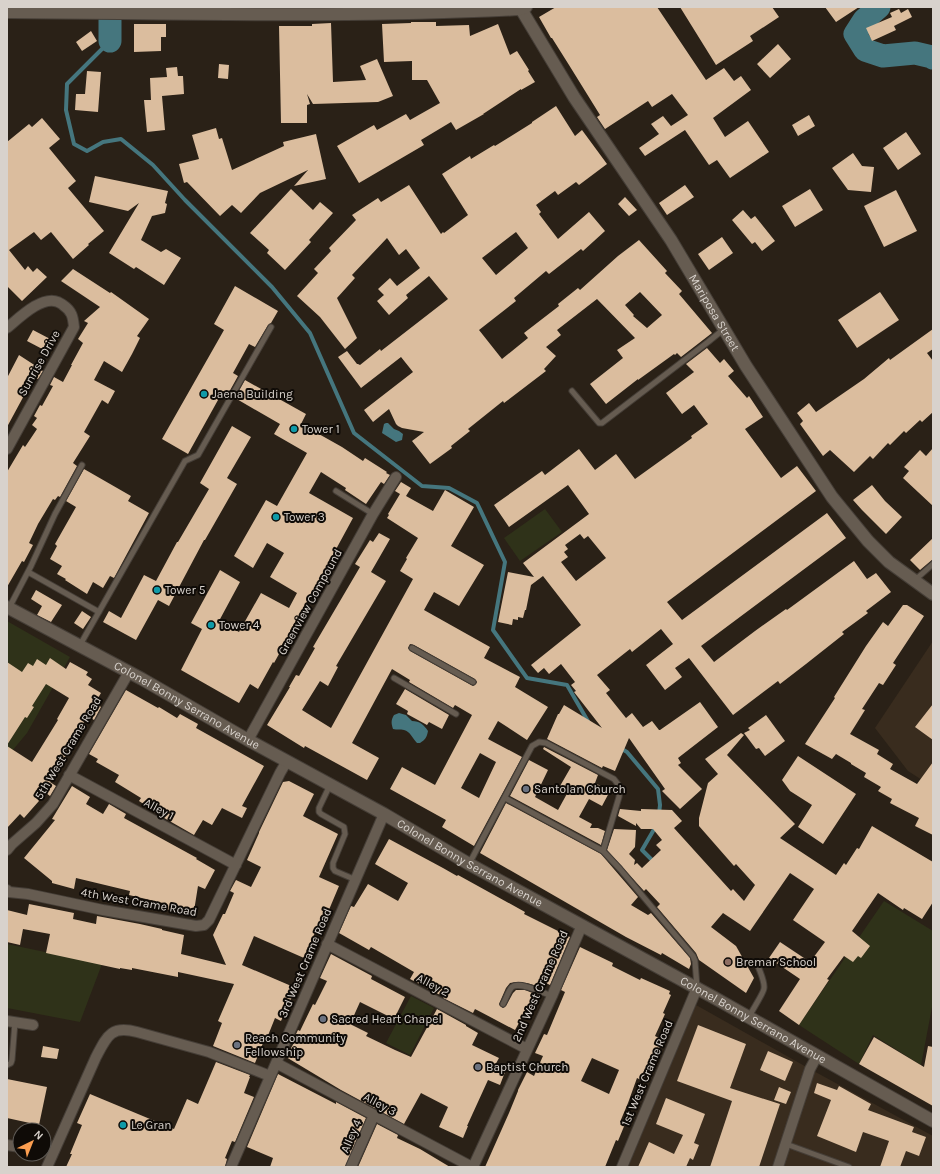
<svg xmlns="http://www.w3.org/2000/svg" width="940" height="1174" viewBox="0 0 940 1174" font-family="Karla,sans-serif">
	<rect width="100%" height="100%" fill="#2a2117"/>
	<path fill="#392c1e" d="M933,641V787L908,771L875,728Z
		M696,1005L810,1069L933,1136V1167H628Z"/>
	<path fill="#2f3219" d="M545,509L562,532L520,561L504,538Z
		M7,621L70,657L27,733L7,757Z
		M884,901L933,931V1002L921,1065L873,1035L859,1064L799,1025Z
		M7,944L102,964L80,1022L7,1008Z
		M411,996L434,1008L410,1055L386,1043Z"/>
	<path fill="#45767e" d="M386,423H388L394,429L399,431L403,434L402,440L396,442L382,433L384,424Z
		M399,713L406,715L412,721C420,721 424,725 428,731C427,737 425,740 420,743H417C413,739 410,731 404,730C400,729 397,730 393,729C391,723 391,720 394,715Z"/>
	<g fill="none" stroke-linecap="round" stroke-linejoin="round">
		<path stroke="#45767e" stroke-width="4" d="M110,41L67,84L66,110L74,144L87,151L103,142L121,139L153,165L185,200L272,287L310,333L354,433L422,486L449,488L477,503L505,562L493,630L527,678L567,685L589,723
			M620,748L627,752L658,789L660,805L659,814
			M655,863L642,850L656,826"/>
		<path stroke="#45767e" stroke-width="23" d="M879,7L864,20L855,34L865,50L883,56L915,53L932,57L933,58
			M110,21V41"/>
	</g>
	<path fill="#dbbd9e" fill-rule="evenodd" d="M556,7H657L706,80L724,68L734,81L741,76L751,90L713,118L725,137L748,121L769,152L730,178L717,160L709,165L685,130L645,156L639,148L659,134L651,124L663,116L671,126L688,115L672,94L652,107L648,101L605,129L597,117L600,115L569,65L552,38H551L539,17Z
		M680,7H772L779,17L750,36L753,41L716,65Z
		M825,7H859L836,22Z
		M899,9L901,13L908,9L912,17L894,26L896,30L872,41L866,28L892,17L890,13Z
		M411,22H436V26L469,25L470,36L498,24L510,55L517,51L529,70L528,71L535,82L521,90V89L483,114H484L456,130L451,122L421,140L424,145L359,183L337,146L374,125L377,130L406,114L410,120L440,103L427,80H412V61L384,62L382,24L411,23Z
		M331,23L333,82L366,80L360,66L377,59L393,96L378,102L313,104L307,94L310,104L307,105V123H281L279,26H312V24Z
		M134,24H166V37H161V51L134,52Z
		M91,31L97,41L82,51L76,42Z
		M778,44L791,59L770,78L757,64Z
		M219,64L229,65L228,79L218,78Z
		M177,67L178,76H183L184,94L162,96L165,130L147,132L144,100H151L150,78L167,77L166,68Z
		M87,71L101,72L98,112L75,110L76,94H85Z
		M556,106L575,136L582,130L607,164L579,185L576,182L558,195L555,191L536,205L541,212L539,214L558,239L589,212L605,231L583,251L581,249L549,274L546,271L514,298L516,301L479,330L502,359L528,338L524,333L559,306L558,304L578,288L580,290L618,256L639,240L667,271L665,273L682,291L679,294L712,333L681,357L677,353L675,355L674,354L638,380V379L606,404L590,384L623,358L617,350L635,338L597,299L557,330L561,335L546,347L556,356L544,369L546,371L504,403L503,401L468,429L470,431L451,446L452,448L430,464L412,441L424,432L402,428L398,426L396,424L389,409L373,422L364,410L413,372L401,357L361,388L338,357L347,351L357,364H358L360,365L380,349L381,351L448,299L429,276L406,295L408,298L389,315L377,301L384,295L378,289L390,278L397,286L420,268L406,249L399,255L387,238L352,275L355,278L337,298L357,338L345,349L320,317L297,296L318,273L314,269L331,251L329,248L356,220L352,215L378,198L381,202L409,185L441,234L443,232L444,233L468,215L442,174L470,156L471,159L494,145L495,146L532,123V122ZM516,232L528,248L496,275L482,258ZM640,292L662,315L647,328L633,316L634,315L625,305Z
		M809,115L815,126L798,136L792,125Z
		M42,118L60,139L49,148L76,181L68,188L104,231L88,244L89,245L73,259L51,232L41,240L34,232L9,250L25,270L28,266L33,272L37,268L47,277L22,301L7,286V142L29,124L32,127Z
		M216,128L219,139L222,138L232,170L284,146L283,142L316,134L326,179L294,186L308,170L260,193L241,213L232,205L220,216L187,182L184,183L179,164L199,159L192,135Z
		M906,132L921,154L898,170L883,148Z
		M853,153L862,166L874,167L871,192L848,190L832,168Z
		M95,176L168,191L165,203L167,204L165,213L152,216L141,240L161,252L166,249L181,258L164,285L136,267L134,269L109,253L139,203L128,211L89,202Z
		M685,185L694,197L667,215L659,203Z
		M291,189L313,210L320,202L333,213L309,240L311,242L285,270L267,253L269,250L250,233Z
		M810,189L823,210L795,227L782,206Z
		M896,190L917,231L884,247L864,206Z
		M625,197L637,210L629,216L618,204Z
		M743,210L751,219L755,216L775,241L762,251L755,242L752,244L732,220Z
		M722,237L733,253L709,270L698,254Z
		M73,269L110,293L111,292L149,319L137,336L140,338L132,354L122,372L104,361L94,380L115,391L108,404L102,400L84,432L90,436L73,463L77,466L60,497L58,496L55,500L53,499L38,524L29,543L33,545L24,562L22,561L7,587V472L23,445L25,447L37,429L32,425L37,418L34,416L40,405L42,406L53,386L50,385L54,377L63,382L72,365H71L83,343L78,339L88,323L84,321L100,307L61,281Z
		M235,286L278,311L271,323L268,325L255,347L249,344L233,373L238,376L228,394L223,391L188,454L162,439L224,330L214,324Z
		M880,292L899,320L857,348L838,320Z
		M933,329V349L927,353L933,361V412L922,422L920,420L906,433L904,431L890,445L888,443L873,459L870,456L854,472L830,450L823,456L800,424L803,421L797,413L809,403L816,412L864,379L889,358L890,360Z
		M33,330L54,341L48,352L27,341Z
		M707,348L720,363L724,359L734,371L728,376L747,398L749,396L763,417L745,429L781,478L797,466L816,491L667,602L682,620L827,513L846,538L701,646L714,662L755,631L786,609L787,610L854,561L867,579L876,573L891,592L866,611L868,613L842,632L844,634L806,664L780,684L778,681L733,715L689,658L675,668L682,677L665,690L646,665L673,644L661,629L632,652L630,649L597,675L610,690L606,693L626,718L632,713L643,727L652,721L659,730H660L700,702L718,727L678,758L681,763L678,765L702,789L680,809L662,791L665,789L629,738L615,771L603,766L602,768L547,739L558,714H559L564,705L602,728L574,692L576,691L571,685L575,682L561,664L549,674L544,668L538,673L531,665L581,625L543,576L531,585L526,610H525L523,618L518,617V620L513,619L512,625L498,622L508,572L534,577L523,563L589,514L568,485L509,527L494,505L542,471L545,475L579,449L595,470L616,454L635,479L692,438L691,436L708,424L694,405L682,414L666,393L694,372L686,364ZM580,534L584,539L588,536L606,558L576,581L561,562L568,557L564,552L568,549L565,545Z
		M19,355L39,368V369L43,371L38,379L34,377L7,427V378Z
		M245,380L306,414L301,424L342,447L363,461L365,458L387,472L386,473L390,475L384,484L381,482L366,504L345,490L346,488L321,472L309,493L353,518L322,575L324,576L315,592L313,591L288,635L289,636L274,663L273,662L258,689L250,684L239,703L181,670L202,629L191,623L220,570L240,582L219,621L239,632L261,593L289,608L297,593L270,577L284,553L267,543L253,568L234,556L266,500L277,506L307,453L274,434L280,424L235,398Z
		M232,426L251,437L227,478L237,484L205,540H204L169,606L158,600L136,640L103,622L109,611L121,618L144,575L156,581L177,542H178L209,489L200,483Z
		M933,448V506L903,478L909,471L904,467L920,450L926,456Z
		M84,469L131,496L128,501L149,513L114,578L110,576L103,588L93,582L87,594L65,580L66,579L57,574L62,566L50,559L57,546L55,544L76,507L66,501Z
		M401,482L411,488L406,496L433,511L445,490L474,507L451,546L484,565L459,606L434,592L424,610L490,647L484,658L520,677L515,687L548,707L527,740L498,721L488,739L522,757L474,846L442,827L446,820L390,789L402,767L435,785L472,715L455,705L453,708L409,682L410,680L392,669L352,743L379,758L367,780L305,746L304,748L267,725L290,687H289L296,675L299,676L315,648L313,647L360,567L355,564L370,540L373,542L379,533L390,539L371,572L386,581L336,666L338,667L328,686L320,681L302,710L331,728L413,579L400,571L407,559L406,558L418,538L387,518L389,515L388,514L400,494L395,491ZM410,644L414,645L475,679L477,682L476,684L473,686L471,685L410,651L408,648ZM480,753L496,762L479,798L461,788Z
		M872,485L885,501L902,517L886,534L862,510L853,500Z
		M933,538V559L920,570L910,560Z
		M36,590L62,605L51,622L37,615L42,606L31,599Z
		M903,605H907L924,616L893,663L896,665L883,685L879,683L862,709L865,710L850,734L879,750L877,754L893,764L890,769L917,784L933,762V835L915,826L919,818L890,803L892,799L878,791L881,787L864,777L866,773L851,764V763L836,754L832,759L805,744L835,698L834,697L866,646L883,622L888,626Z
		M82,611L91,617L83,629L74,623Z
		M50,658L66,669L70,662L88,672L86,675L92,679L88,685L101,693L95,703L101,707L94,720L88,716L65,753L67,754L50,782L56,786L50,796L46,793L24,818L20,814L7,828V746L32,762L58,720L57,719L69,698L46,684L32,706L34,707L27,718L25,717L7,745V662L22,672L28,663L33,666L37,659L46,665Z
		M405,689L449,715L442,729L429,722L427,725L407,714L408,711L396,704Z
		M126,690L158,708L159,707L177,718L180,714L198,724L196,728L264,766L242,806L247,808L242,818L222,808L212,825L203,820L194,835L152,811L153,810L139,801L141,798L115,782L119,775L96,762L98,759L89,754Z
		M933,704V740L915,727Z
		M766,715L785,741L765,756L759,748L756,749L744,733L750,730L748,728Z
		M741,733L744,735L727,755L795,824L780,838L836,875L844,863L846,865L857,848L859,849L872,826L933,862V902L922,919L904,908L903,910L878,893L852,931L870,946L861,958L858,956L853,962L844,956L827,979L829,980L799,1025L779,1011L800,979L769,958L780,942L810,962L825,942L793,920L814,889L790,873L750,931L723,913L711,927L736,946L754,978L746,993L699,960L696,953L657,907L660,904L646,889L644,891L607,850L614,829L636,830L635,847L629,854L635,860L634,865L637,863L642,868L661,850L656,845L662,840L653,829H641L636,823V826L618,816L620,809L641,811V809L672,810L682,821L674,828L731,891L733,889L744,901L755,885L736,864L734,866L699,826V818L708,783L718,774L705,759Z
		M544,747L598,775L595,783L610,791L602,806L589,799L579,817L592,824L590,828H598L605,831L601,845L510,796L529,760L548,770L535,797L558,810L569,790L560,786L571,767L543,749Z
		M798,756L856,794L823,844L798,827L812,805L790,791L782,780Z
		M289,781L314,794L303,816L338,834L319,877L339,886L323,924L320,929L317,928L304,958L254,936L242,965L296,988L281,1021L275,1018L265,1043H263L255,1063L213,1046L222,1023L218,1021L234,984L178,972V977L132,968V970L120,968V969L46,953L50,934L23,929L20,945L7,942V910L27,915L29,904L74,913L73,919L96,924L97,916L140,924L162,929V930L184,935L181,954L226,965L213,935L223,914H225L234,893L230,891L236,880L251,887L261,867L247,860L259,833V832L283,782Z
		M72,786L90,797L86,804L103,814L109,804L126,814L124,818L197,858L196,859L215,870L205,889L198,886L194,911L179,908L178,911L162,909L163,903L129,895L130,891L76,878L74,889L52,883V881L24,858L55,820L52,819Z
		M506,803L601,854L638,897L631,905L648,915L651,913L690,958L691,964L689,969L662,953L661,955L626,937L480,853Z
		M389,839L443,868L457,876L458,875L525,912L524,914L570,937L550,985L546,983L544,988L527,983L516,982L510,983L506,988L499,1004L500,1006L503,1008L506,1006L513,993L516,990H525L540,996L530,1016L524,1014L515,1030L475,1009L473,1013L443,998L444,997L410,979L414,972L371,947L369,950L339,933L351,906L354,907L368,884L398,901L408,883L375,864Z
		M580,947L613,963L612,966L640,980L641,978L670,991L669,994L671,995L663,1013L665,1014L655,1036L663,1040L643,1081L637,1078L628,1103L620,1122L625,1124L618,1141L616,1140L605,1167H485L509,1113L518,1091V1090L527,1072L534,1076L543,1056L535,1053L544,1034L547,1035L565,992L561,990ZM592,1058L619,1070L609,1094L581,1081Z
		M331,954L372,976L371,979L405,997L394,1019L360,1002L351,1022L353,1023L352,1025L368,1033L366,1036L395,1050L411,1057L437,1009L466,1025V1026L478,1033L472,1045L499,1058L494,1067L505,1072L500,1085L488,1080L467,1126H468L463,1138L439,1127L448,1107L421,1093L404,1124L341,1090L286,1057L295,1041L293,1040L298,1030L300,1031L313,1004L315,1005L327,981L320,978Z
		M698,1025L746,1044L730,1088L780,1104L759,1167H710L732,1101L677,1081Z
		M874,1037L924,1067L928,1046L933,1047V1106L859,1064Z
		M43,1046L59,1049L57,1059L41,1057Z
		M768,1051L793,1062L785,1081L760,1070Z
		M216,1062L250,1075L249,1077H250L244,1093L254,1097L235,1142L232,1141L225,1158L227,1159L225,1167H66L72,1154H70L82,1125L77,1123L90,1094L174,1129L187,1099L198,1104Z
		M278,1074L336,1104V1102L366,1118L345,1167H270L273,1158L247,1147Z
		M7,1079L47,1087L39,1125L7,1118Z
		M817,1083L837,1090L839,1086L871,1104L868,1110L914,1127L912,1132L926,1137L919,1156L906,1151L900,1167H880L889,1141L863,1132L856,1152L817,1136L831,1100L814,1093Z
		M779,1087L791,1092L786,1104L774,1100Z
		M666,1098L705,1114L694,1143L699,1145L693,1160L690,1158L686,1167H638L649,1142L674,1154L683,1135L656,1124Z
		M377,1124L398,1135L397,1138L420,1149L450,1167H358Z"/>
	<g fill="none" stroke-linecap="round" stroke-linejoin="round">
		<defs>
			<path id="lane" d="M572,391L599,423H602L708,342L724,329
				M336,491L373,514
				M28,572L99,612
				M915,580L933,564
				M9,608L31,566L55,514L82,465
				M80,645L185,461L198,455L271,327
				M412,648L473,682
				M394,678L456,714
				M330,785L319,808V812L321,814L344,827L345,834L333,863V868L335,871L356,880
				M505,798L603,851L620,869L693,956L695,961L697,987
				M469,864L532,746L539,742L546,743L614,779L620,787L619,797L603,851
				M503,1004C506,999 508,991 512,987C520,981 543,993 552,996
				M749,1017C752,1010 764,993 764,988C765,981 759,970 757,963
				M7,1065L11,1063L12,1060L15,1022
				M786,1144L849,1167"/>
			<path id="street" d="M7,328C19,318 42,295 58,302C60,303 62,304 63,305C72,311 73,317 74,327L7,449
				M248,740L373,514L396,477
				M69,775L236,865
				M7,850L12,844L36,823L53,804L129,672
				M7,890L9,892L28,894L103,910L196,926L204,925L209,920L280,773L287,761
				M327,944L527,1049
				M7,1021L33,1025
				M276,1063L472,1167
				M7,1145L20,1147
				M47,1167L96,1057C107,1036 111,1025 137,1032L209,1052L270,1076
				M231,1167L384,814
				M351,1167L374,1115
				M473,1167L552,996L582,925
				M622,1167L697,988
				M778,1167L810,1069L817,1056"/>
			<g id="secondary">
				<path id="s1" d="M521,9L574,97L671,240L746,366L832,497L868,541L889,562L933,594"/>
				<path d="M7,12C178,13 350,18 521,9L526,7"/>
				<path id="s2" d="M7,607L142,679L248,740L384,814L469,864L713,997L933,1121"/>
			</g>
		</defs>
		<use href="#lane" stroke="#453e37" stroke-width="7"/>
		<use href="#street" stroke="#453e37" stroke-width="12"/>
		<use href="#secondary" stroke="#453e37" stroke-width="14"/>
		<use href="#lane" stroke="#665c51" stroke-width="5"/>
		<use href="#street" stroke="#665c51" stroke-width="10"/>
		<use href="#secondary" stroke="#665c51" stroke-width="12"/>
	</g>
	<g fill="#0f9aa8" stroke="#0f0b07" stroke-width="1.5">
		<circle cx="204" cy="394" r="4"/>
		<circle cx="294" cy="429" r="4"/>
		<circle cx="276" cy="517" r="4"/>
		<circle cx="157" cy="590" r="4"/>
		<circle cx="211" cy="625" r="4"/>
		<circle cx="123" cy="1125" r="4"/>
	</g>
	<g fill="#6b7280" stroke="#0f0b07" stroke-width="1.5">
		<circle cx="526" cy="789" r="4"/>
		<circle cx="323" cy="1019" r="4"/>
		<circle cx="237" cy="1045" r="4"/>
		<circle cx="478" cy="1067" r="4"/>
	</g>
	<circle fill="#8d6e63" stroke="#0f0b07" stroke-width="1.5" cx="728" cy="962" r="4"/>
	<g text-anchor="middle" stroke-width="4" stroke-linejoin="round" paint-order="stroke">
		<g font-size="12" fill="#d8d2cc" stroke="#0f0b07">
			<text dy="4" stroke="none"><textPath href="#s1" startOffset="360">Mariposa Street</textPath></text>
			<text transform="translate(39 363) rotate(-61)" y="4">Sunrise Drive</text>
			<text transform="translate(310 602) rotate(-61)" y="4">Greenview Compound</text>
			<text dy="4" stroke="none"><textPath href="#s2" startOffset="205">Colonel Bonny Serrano Avenue</textPath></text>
			<text transform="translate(68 748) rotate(-59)" y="4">5th West Crame Road</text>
			<text transform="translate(159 809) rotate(28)" y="4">Alley 1</text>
			<text dy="4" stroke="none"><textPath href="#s2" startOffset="529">Colonel Bonny Serrano Avenue</textPath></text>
			<text transform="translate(139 902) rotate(10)" y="4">4th West Crame Road</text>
			<text transform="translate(305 963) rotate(-67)" y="4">3rd West Crame Road</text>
			<text transform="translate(433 985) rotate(28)" y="4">Alley 2</text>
			<text transform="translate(540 986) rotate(-66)" y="4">2nd West Crame Road</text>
			<text dy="4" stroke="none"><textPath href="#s2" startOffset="853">Colonel Bonny Serrano Avenue</textPath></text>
			<text transform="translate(647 1073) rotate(-67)" y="4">1st West Crame Road</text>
			<text transform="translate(380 1104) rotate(28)" y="4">Alley 3</text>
			<text transform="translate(351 1136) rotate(-67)" y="4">Alley 4</text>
		</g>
		<g font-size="12" fill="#d8d2cc" stroke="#0f0b07" text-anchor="start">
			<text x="212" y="398">Jaena Building</text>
			<text x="302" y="433">Tower 1</text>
			<text x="284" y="521">Tower 3</text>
			<text x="165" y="594">Tower 5</text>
			<text x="219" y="629">Tower 4</text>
			<text x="534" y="793">Santolan Church</text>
			<text x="736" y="966">Bremar School</text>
			<text x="331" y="1023">Sacred Heart Chapel</text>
			<text x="245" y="1042">Reach Community<tspan x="245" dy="14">Fellowship</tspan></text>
			<text x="486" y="1071">Baptist Church</text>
			<text x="131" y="1129">Le Gran</text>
		</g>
	</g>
	<rect width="940" height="1174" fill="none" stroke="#d8d2cc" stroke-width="16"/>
	<g transform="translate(32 1142) rotate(43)"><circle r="19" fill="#0f0b07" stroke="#5f5b56"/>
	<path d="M0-3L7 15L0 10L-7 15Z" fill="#fb9e50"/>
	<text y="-6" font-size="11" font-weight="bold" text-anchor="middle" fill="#d8d2cc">N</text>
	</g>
</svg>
